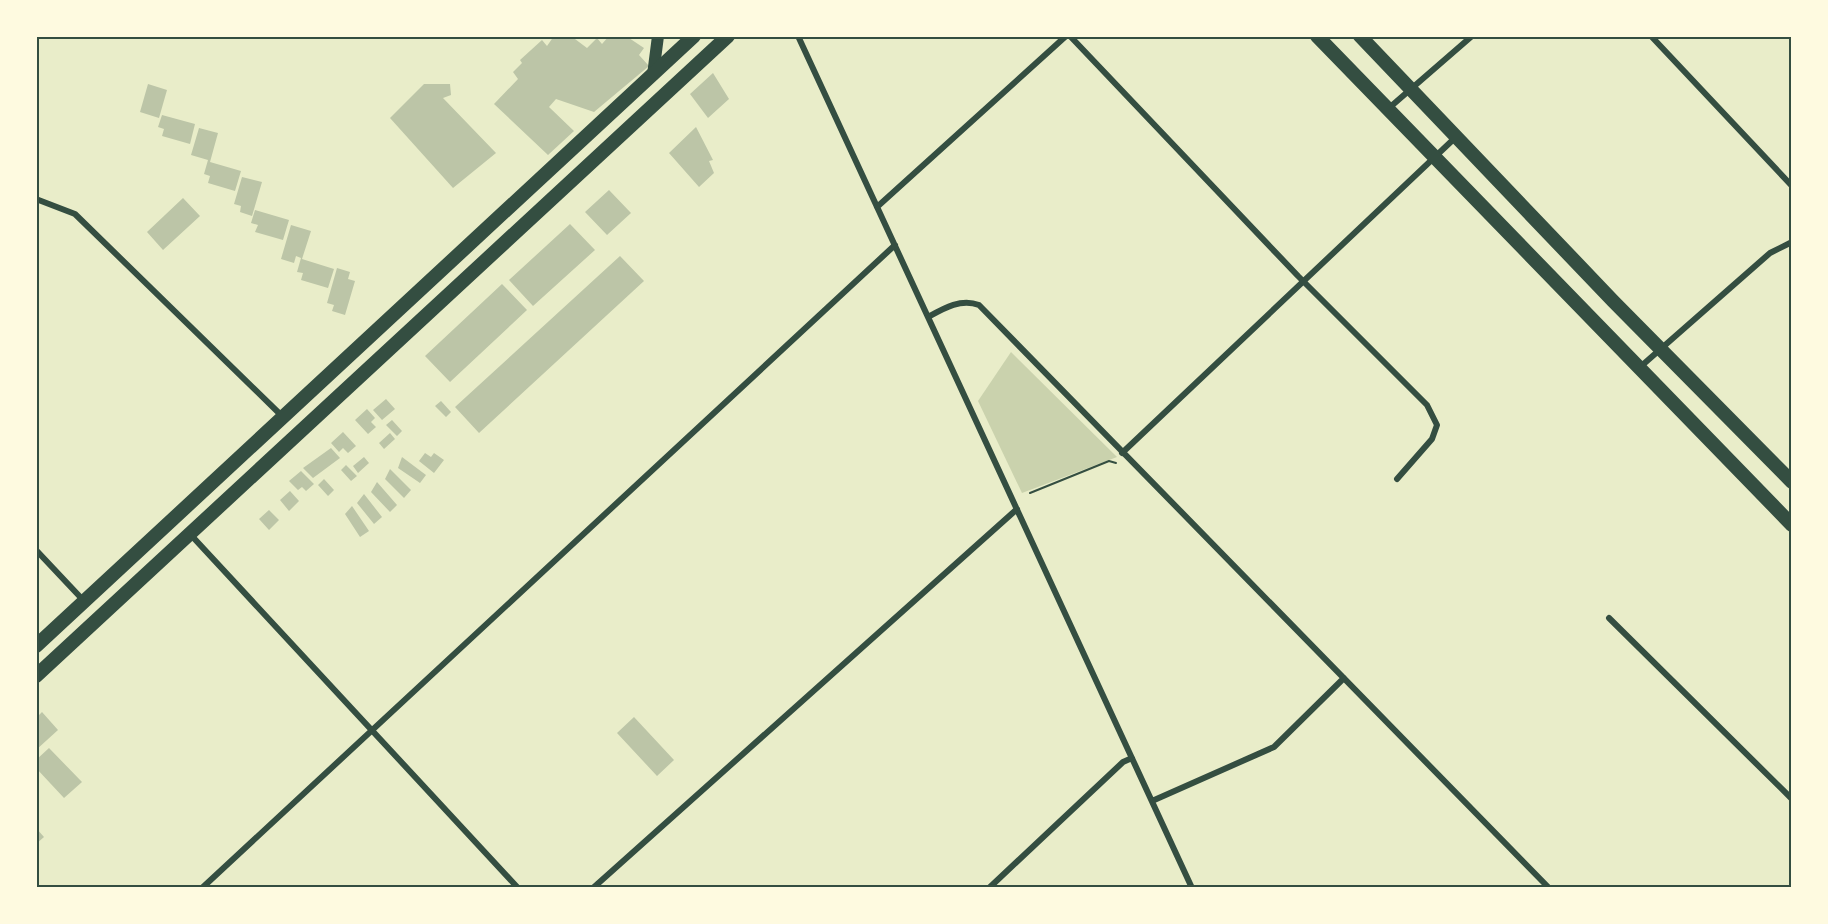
<svg xmlns="http://www.w3.org/2000/svg" width="1828" height="924" viewBox="0 0 1828 924" font-family="Mulish,sans-serif">
	<rect width="100%" height="100%" fill="#e9edc9"/>
	<path fill="#cad2ad" d="M1011,352L1117,457L1022,493L978,401Z"/>
	<path fill="#bcc5a7" d="M284,36H305V38L284,39Z
		M554,36H571L587,48L597,38L602,44L609,36H626L644,48L639,55L649,66L594,112L556,99L549,107L574,131L548,155L494,104L518,79L513,72L522,63L520,60L542,40L547,46Z
		M713,73L729,99L708,118L690,94Z
		M148,84L167,90L159,118L140,112Z
		M424,84H450L451,95L443,98L496,153L453,188L390,118Z
		M162,115L195,124L190,144L162,136L164,129L158,127Z
		M696,127L713,160L709,161L714,173L699,187L669,153Z
		M199,128L218,133L210,162L241,171L235,191L208,183L210,176L204,174L208,160L191,155Z
		M242,177L262,182L252,216L240,212L241,206L234,204Z
		M609,190L631,213L607,235L585,212Z
		M183,198L200,216L163,250L147,232Z
		M255,210L289,220L283,240L255,232L258,225L251,223Z
		M570,224L595,250L533,306L509,280Z
		M291,225L311,231L302,259L334,269L328,288L301,280L303,273L297,272L301,258L296,256L294,263L281,259Z
		M620,256L644,281L479,433L455,407Z
		M337,268L350,272L348,279L355,281L345,315L332,311L334,305L327,303Z
		M502,284L527,310L450,382L425,356Z
		M386,399L395,409L382,420L373,410Z
		M441,401L451,412L446,417L435,406Z
		M367,409L375,418L371,422L376,427L368,434L355,420Z
		M392,420L402,431L397,436L386,425Z
		M343,432L356,446L348,453L343,448L339,452L331,443Z
		M390,433L395,439L384,449L379,443Z
		M331,448L340,458L313,478L303,468Z
		M425,453L431,457L434,453L444,460L434,473L419,461Z
		M364,457L369,463L358,473L353,466Z
		M402,457L426,475L420,483L398,468Z
		M346,465L357,476L351,481L341,470Z
		M390,469L411,490L404,498L385,479Z
		M301,471L314,484L306,491L302,487L298,490L289,481Z
		M324,479L334,490L328,496L318,485Z
		M377,482L397,505L390,512L371,492Z
		M290,491L299,501L289,511L280,500Z
		M364,494L382,517L374,524L357,503Z
		M352,506L369,531L360,537L345,514Z
		M269,510L279,520L269,530L259,519Z
		M42,712L58,730L36,750V718Z
		M634,717L674,760L657,776L617,733Z
		M49,748L82,782L64,798L36,768V760Z
		M36,828L44,837L36,844Z"/>
	<g fill="none" stroke-linecap="round" stroke-linejoin="round">
		<path stroke="#344e41" stroke-width="2" d="M1030,493L1109,461L1116,463"/>
		<path stroke="#344e41" stroke-width="6" d="M798,36L1192,888
			M1070,36L1298,276L1427,405L1437,425L1432,439L1397,479
			M1651,36L1792,186
			M1389,108L1472,36
			M36,199L75,214L282,416
			M877,207L1066,36
			M928,317C944,308 961,298 979,305L1549,888
			M1639,368L1770,253L1792,242
			M1122,453L1457,136
			M190,534L518,888
			M36,550L84,601
			M1609,618L1792,799
			M1152,801L1274,747L1344,678
			M202,888L895,245
			M593,888L1017,509
			M989,888L1123,762L1132,758"/>
		<path stroke="#344e41" stroke-width="12" d="M653,75L658,36"/>
		<path stroke="#344e41" stroke-width="14" d="M1317,36L1792,525
			M1360,36L1613,301L1792,482
			M36,646L694,36
			M36,676L728,36"/>
	</g>
	<rect width="1828" height="924" fill="none" stroke="#fefae0" stroke-width="75"/>
	<rect x="38" y="38" width="1752" height="848" fill="none" stroke="#344e41" stroke-width="2"/>
</svg>
